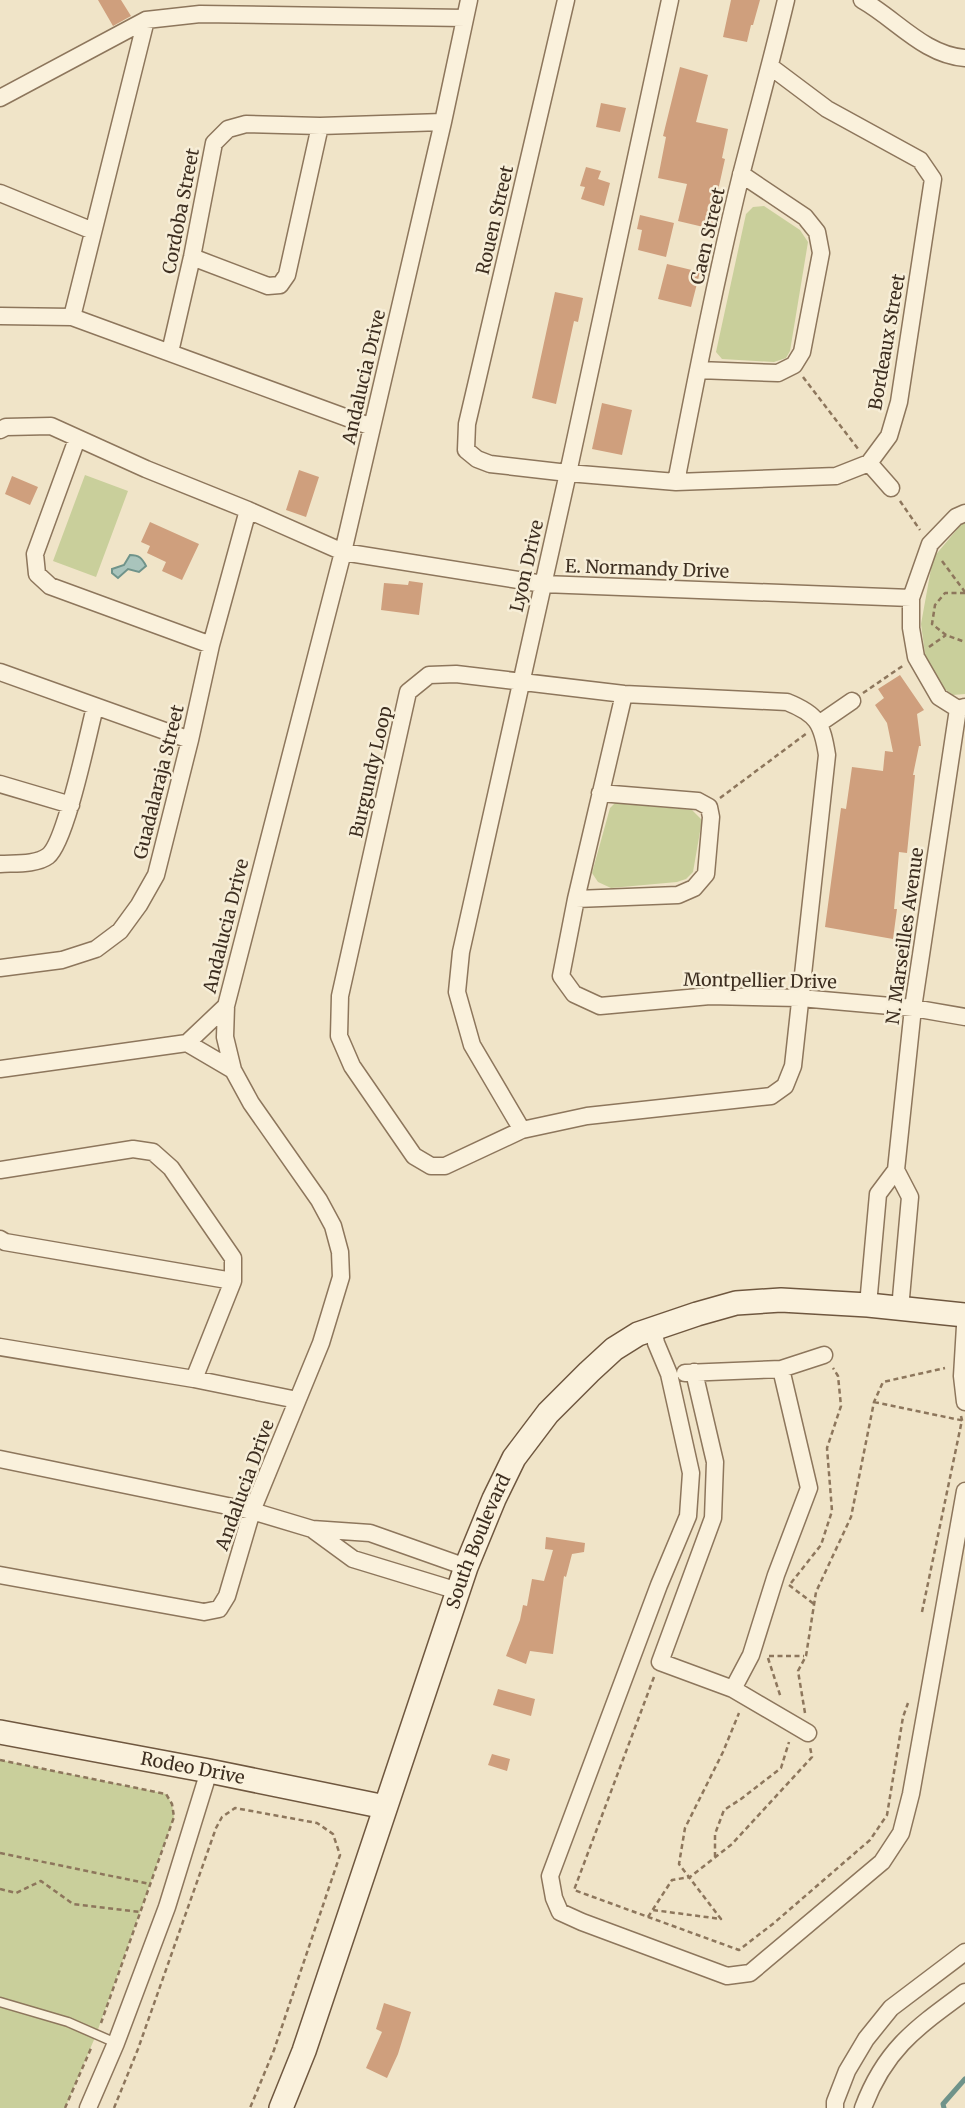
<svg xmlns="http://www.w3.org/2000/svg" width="965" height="2108" viewBox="0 0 965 2108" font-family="Merriweather,serif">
	<rect width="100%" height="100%" fill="#f0e4c8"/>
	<path fill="#c9cf9b" d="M764,206L800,230L808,242L790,351L786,358L774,362L722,359L716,352L746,214L753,207Z
		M85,475L128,491L96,577L53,561Z
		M965,520V694L953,695L939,685L926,661L921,624L933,558Z
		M615,803L692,810L702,820L693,872L686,879L677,882L611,888L598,882L592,873L610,808Z
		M0,1760L166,1794L172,1804L174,1817L96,2035L65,2108H0Z"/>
	<path fill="#a9c4bc" stroke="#6f938a" stroke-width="2" d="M130,555C139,555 142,558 146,566L139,572L128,569L118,578L112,573V569L124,565Z"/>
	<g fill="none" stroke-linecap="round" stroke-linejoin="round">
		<path stroke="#6f938a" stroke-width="5" d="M944,2108L943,2104L965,2079"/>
	</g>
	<path fill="#cf9f7d" d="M98,0H121L131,16L113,26Z
		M731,0H760L753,25H751L747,42L723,37Z
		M680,67L708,75L696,122L728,129L722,158L725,159L717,195H720L712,229L678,221L687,184L658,178L666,137L663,136Z
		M601,103L626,108L620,132L596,127Z
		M586,167L601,171L598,179L610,183L604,206L581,199L585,187L580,186Z
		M640,215L674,223L666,257L638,250L642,230L637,229Z
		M667,264L700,272L691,307L658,299Z
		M555,292L583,298L578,322L574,321L556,404L532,398Z
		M602,403L632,410L622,455L592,449Z
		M299,470L319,477L306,517L286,510Z
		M12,476L38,487L30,505L5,494Z
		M150,522L199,544L182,580L162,571L166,562L147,553L150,546L141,542Z
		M409,581L423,583L419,615L381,610L384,583L408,585Z
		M900,675L924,710L917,714L921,746H919L913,775H915L907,853L899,852L894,909H897L893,939L825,927L841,808L846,809L852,767L883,771L885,751L893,752L887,723L875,705L884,698L878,689Z
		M546,1537L585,1543L584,1552L572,1554L566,1577L564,1576L553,1654L530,1651L526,1664L506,1656L520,1620L523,1605L527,1606L532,1579L544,1581L553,1550L545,1549Z
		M498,1689L535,1699L531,1716L493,1705Z
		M492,1754L510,1759L507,1771L488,1765Z
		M384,2003L411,2012L398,2054L387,2078L366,2068L382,2032L376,2029Z"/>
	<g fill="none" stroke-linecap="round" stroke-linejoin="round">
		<defs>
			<path id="lane" d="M0,2002L68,2022L116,2043"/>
			<path id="street" d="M566,0L467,424L466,450L477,459L490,464L568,473L676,482L836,476L869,463L889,436L899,402L933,179L920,160L827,109L771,67
				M862,0C896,19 924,55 965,58
				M0,98L146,20L200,14L465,18
				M0,193L93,231
				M192,257L268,286L280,285L287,275L320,126
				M0,316L72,317L372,427
				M72,317L146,20
				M170,352L192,257L214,143L228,129L246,124L320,126L443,122
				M698,370L778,373L794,365L802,352L821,253L817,232L805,217L741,174
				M0,430L6,427L51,426L146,469L248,510L343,552L543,584L911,598
				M77,439L35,554L37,574L50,586L211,645
				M869,463L891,488
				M676,482C696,379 716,277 741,175C756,117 772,59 786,0
				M965,513L956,517L930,544L911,598V628L916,657L939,697L958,709L965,707
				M0,672L190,740
				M456,674L624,694L787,702C817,714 822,723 827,755L793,1066L785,1086L771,1096L587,1116L522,1130L445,1166H431L414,1156L352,1066L339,1036L340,996L408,692L429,675Z
				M624,694L576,899L561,976L574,994L600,1006L710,996L800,998L913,1008L965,1017
				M820,723L852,701
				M0,784L71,805
				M0,864C14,863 36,865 48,856C66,842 88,734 95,707
				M576,899L678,895L694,888L706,874L711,817L709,807L698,801L600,793
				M0,968L62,960L96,949L120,931L139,905L156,875L190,740L211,645L248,510
				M187,1043L233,1070
				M187,1043L226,1006
				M0,1069L187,1043
				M522,1130L472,1045L457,992L461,952L568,473L670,0
				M0,1170L133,1149L153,1152L171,1168L233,1258V1281L194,1379
				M896,1170L910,1197L900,1309
				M0,1239L5,1242L233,1281
				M868,1305L878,1194L896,1170L913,1008L958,709
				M965,1326L962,1376L965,1402
				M653,1328L656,1343L669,1374L691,1473L688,1516L659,1585L550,1876L554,1898L560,1912L582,1922L727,1976L750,1973L882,1862L901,1833L911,1794L965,1491
				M0,1347L194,1379L297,1400
				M694,1372L715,1462L713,1518L660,1662L733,1689L808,1733
				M685,1373L781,1369L824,1355
				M0,1459L252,1511L312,1529L370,1533L466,1567
				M312,1529L353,1559L458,1591
				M0,1575L204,1612L219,1609L227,1596L252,1511L321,1343L341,1277L340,1252L333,1226L319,1200L251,1103L233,1070L225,1037L226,1006L343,552L443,122L469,0
				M733,1689L751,1655L776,1575L809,1488L781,1369
				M88,2108L116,2043L167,1907L209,1771
				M835,2108V2102L847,2071L866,2039L891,2008L965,1952
				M863,2108C885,2049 916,2028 965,1992"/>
			<g id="secondary">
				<path id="s1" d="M0,1732L209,1771L385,1807"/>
				<path id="s2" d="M281,2108L304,2051L466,1567L494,1499L514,1458L548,1413L589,1372L614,1349L638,1334L697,1314L736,1303L781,1300L868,1305L965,1315"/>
			</g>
		</defs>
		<use href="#lane" stroke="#8d765c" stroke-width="11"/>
		<use href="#street" stroke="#8d765c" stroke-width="19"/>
		<use href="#secondary" stroke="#6f573f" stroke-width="26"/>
		<path stroke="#8d765c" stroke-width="2.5" stroke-dasharray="5 3.5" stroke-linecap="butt" d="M803,377L859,450
			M900,501L920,530
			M942,561L965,592
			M965,593H945L935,605L932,624L946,635L965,642
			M929,647L946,635
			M863,693L904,665
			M720,798L807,733
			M874,1402L965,1421
			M791,1583L821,1545L832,1511L827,1448L841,1406L838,1376L833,1368
			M789,1585L814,1604
			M922,1612L962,1420L961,1416
			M769,1656H804
			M768,1658L781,1698
			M654,1677L574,1890L739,1950L774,1923L870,1840L887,1815L903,1717L908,1703
			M805,1713L798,1671L806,1656L816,1592L851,1517L874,1402L883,1382L945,1368
			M0,1760L166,1794L172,1804L174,1817L101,2023
			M0,1853L150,1884
			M715,1857V1834L724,1810L741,1799L781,1768L789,1742
			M0,1889L16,1893L41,1881L73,1904L140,1912
			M653,1910L721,1919L679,1864L685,1828L723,1752L739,1713
			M648,1917L672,1880L690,1877L732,1844L812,1757L810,1747
			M65,2108L92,2046
			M114,2108L138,2049L216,1828L222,1817L235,1808L317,1823L333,1834L340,1855L274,2050L250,2108"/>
		<use href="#lane" stroke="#faf1dc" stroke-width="8"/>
		<use href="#street" stroke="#faf1dc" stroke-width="16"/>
		<use href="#secondary" stroke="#faf1dc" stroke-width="23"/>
	</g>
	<g text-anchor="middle" stroke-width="5" stroke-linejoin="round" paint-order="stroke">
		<g font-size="18" fill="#3d2e20" stroke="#f7eed8">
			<text transform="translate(181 211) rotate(-79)" y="6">Cordoba Street</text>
			<text transform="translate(495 220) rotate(-77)" y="6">Rouen Street</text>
			<text transform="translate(708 236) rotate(-77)" y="6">Caen Street</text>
			<text transform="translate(887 342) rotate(-80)" y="6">Bordeaux Street</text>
			<text transform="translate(364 377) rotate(-77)" y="6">Andalucia Drive</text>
			<text transform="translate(527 566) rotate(-77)" y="6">Lyon Drive</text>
			<text transform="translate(647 569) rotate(2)" y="6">E. Normandy Drive</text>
			<text transform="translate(371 772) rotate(-77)" y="6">Burgundy Loop</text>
			<text transform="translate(159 782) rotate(-76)" y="6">Guadalaraja Street</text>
			<text transform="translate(226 926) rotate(-76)" y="6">Andalucia Drive</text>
			<text transform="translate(905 936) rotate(-82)" y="6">N. Marseilles Avenue</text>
			<text transform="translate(760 981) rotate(1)" y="6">Montpellier Drive</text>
			<text transform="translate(245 1485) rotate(-70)" y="6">Andalucia Drive</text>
			<text dy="6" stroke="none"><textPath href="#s2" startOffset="600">South Boulevard</textPath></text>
			<text dy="6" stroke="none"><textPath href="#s1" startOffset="196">Rodeo Drive</textPath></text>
		</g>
	</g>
</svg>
